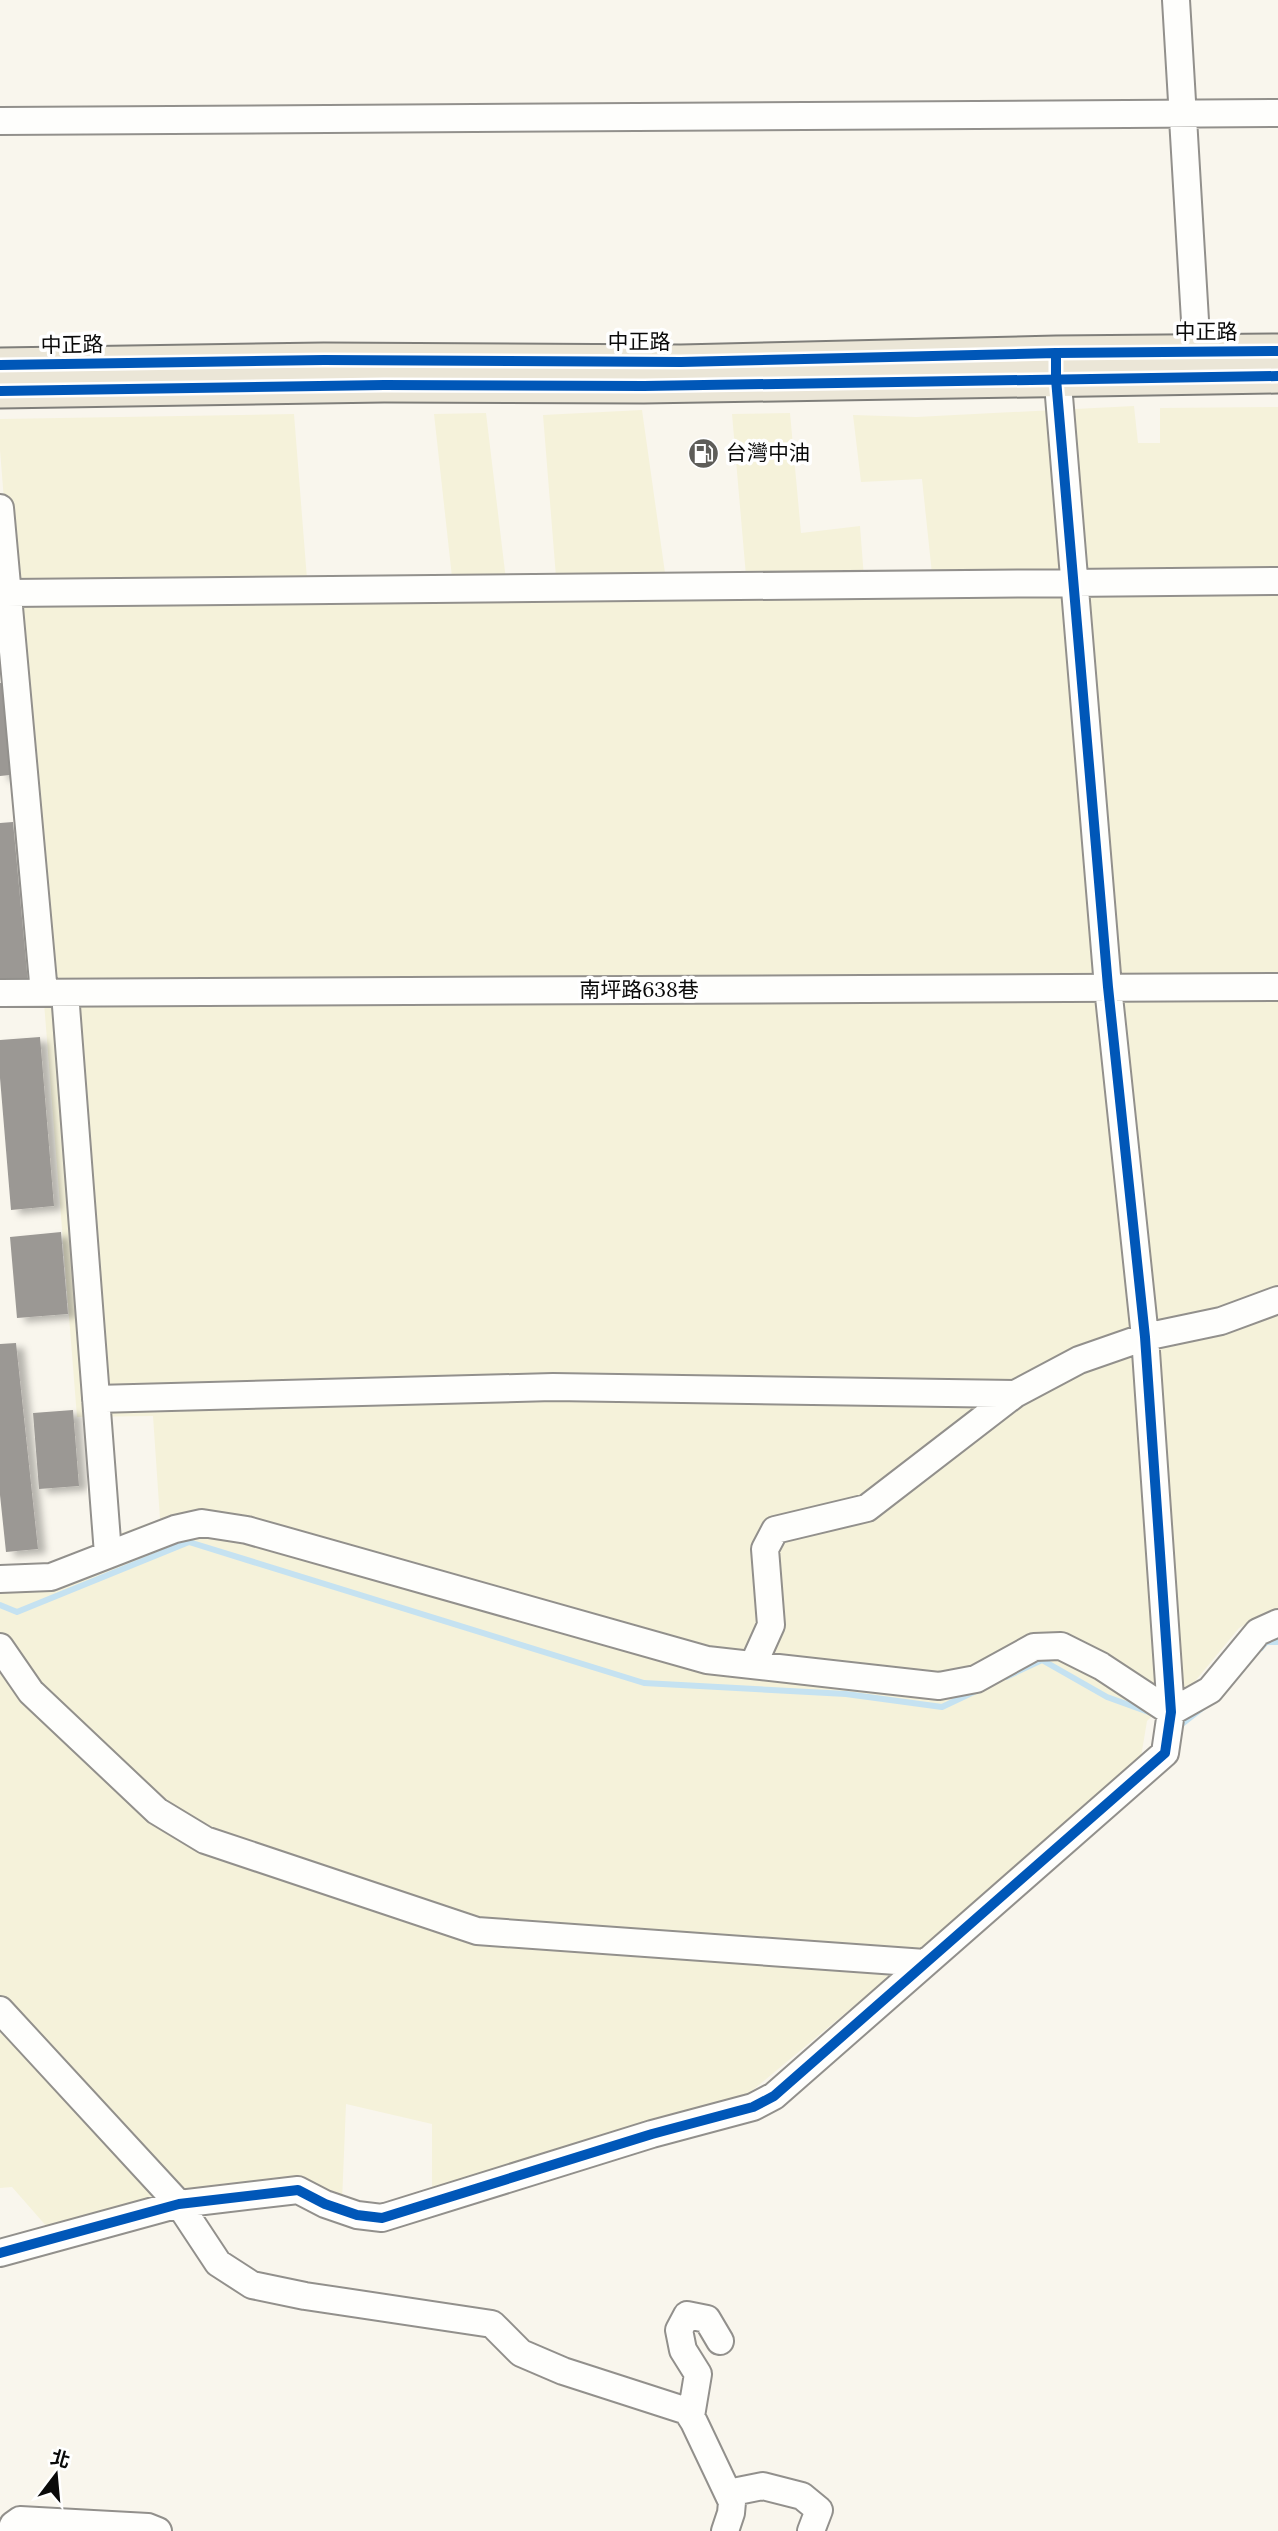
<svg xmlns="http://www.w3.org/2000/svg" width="1278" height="2531" viewBox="0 0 1278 2531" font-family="Lora,'Noto Sans TC',serif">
	<defs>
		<filter id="shadow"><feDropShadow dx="8" dy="4.5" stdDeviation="3.5" flood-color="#0004"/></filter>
	</defs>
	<rect width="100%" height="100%" fill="#f9f6ed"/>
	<path fill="#f5f2da" d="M1134,406L1138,443H1160V408L1278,407V1613L1263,1615L1239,1628L1192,1685L1179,1689L1147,1721L1141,1757L944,1931L736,2104L432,2193V2124L346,2104L342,2202L297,2186L48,2228L12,2187L0,2188V1565L37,1568L63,1560L104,1539L160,1519L153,1416L77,1417L0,450V419L294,414L307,579L452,577L434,414L486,413L506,580L556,577L543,415L642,410L666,580L746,576L732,414L790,413L801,533L860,526L864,578L932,574L922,479L861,482L853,415L916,417Z"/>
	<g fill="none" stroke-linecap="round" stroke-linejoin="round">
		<path stroke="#c5e2f1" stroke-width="6" d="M0,1605L17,1612L189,1542L644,1683L846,1694L942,1707L978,1690
			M1261,1648L1266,1642H1278
			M1006,1677L1042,1660L1107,1697L1154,1714
			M1177,1723L1182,1724L1205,1706"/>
	</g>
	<path fill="#9b9894" filter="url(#shadow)" d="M0,683H2L10,775L0,776Z
		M13,822L28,983L0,985V823Z
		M40,1037L54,1206L11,1210L0,1078V1040Z
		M61,1232L68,1314L17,1318L10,1237Z
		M16,1343L38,1549L6,1552L0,1495V1344Z
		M73,1410L79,1486L39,1489L33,1413Z"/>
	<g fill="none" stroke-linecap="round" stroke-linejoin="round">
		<defs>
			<path id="minor" d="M1176,0L1198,371
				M0,121L1278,113
				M0,508L44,993
				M8,593L1278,581
				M0,993L1278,987
				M65,993L108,1554
				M96,1399L553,1387L1015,1394
				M0,1579L51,1577L175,1529L202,1523L247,1530L707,1660L939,1686L976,1679L1034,1647L1061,1646L1101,1666L1171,1712L1210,1690L1258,1632L1278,1623
				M0,1647L31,1692L157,1811L205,1840L477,1931L925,1963
				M753,1665L771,1625L765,1549L775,1530L867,1508L1015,1394L1079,1360L1145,1337L1221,1321L1278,1300
				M0,2010L179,2204L218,2263L252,2285L305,2296L492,2324L521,2353L563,2371L687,2411L694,2422L732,2502L731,2513L725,2531
				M0,2253L179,2204L298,2190L325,2204L357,2215L382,2218L652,2134L753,2107L774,2096L1165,1753L1171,1712L1145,1337L1108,987L1056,360
				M691,2416L698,2374L683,2350L679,2330L687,2315L707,2319L720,2341
				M728,2493L763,2486L802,2496L819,2510L811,2531
				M11,2531L13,2525L20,2520L148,2527L158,2531"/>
			<path id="major" d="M0,365L324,360L681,362L1056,353L1278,351
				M0,391L384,385L644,386L1278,376"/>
		</defs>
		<use href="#minor" stroke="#92908c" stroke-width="30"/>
		<use href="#major" stroke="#7f7e7a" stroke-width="37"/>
		<use href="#minor" stroke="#fefefc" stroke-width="26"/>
		<use href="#major" stroke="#ebe6d7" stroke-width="33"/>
		<defs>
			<path id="cycleway" d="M0,365L324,360L681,362L1056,353L1278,351
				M0,391L384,385L644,386L1278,376
				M0,2253L179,2204L298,2190L325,2204L357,2215L382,2218L652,2134L753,2107L774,2096L1165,1753L1171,1712L1145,1337L1108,987L1056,379V353"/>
		</defs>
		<use href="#cycleway" stroke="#fff" stroke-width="15"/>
		<use href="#cycleway" stroke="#0057b8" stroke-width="10"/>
	</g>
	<defs>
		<symbol id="fuel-disc" viewBox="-11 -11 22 22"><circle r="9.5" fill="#5e5d59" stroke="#fff"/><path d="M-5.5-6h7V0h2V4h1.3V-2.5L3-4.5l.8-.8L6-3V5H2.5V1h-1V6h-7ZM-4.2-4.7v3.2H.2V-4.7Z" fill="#fff"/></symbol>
	</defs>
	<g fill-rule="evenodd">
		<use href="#fuel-disc" x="686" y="436" width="35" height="35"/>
	</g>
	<g text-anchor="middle" stroke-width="7" stroke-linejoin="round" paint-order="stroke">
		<g font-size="21" fill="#0a0a0a" stroke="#fff">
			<text x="1206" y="339">中正路</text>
			<text x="639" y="349">中正路</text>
			<text transform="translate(72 345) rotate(-1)" y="7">中正路</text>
			<text x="639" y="997">南坪路638巷</text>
		</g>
		<g font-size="21" fill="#0a0a0a" stroke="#fff" text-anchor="start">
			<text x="726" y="460">台灣中油</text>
		</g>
	</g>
	<g transform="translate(56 2475) rotate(16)" stroke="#ffffff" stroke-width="5" paint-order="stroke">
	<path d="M0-5L12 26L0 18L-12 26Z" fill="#0a0a0a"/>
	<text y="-10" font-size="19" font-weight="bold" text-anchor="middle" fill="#0a0a0a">北</text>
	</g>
</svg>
